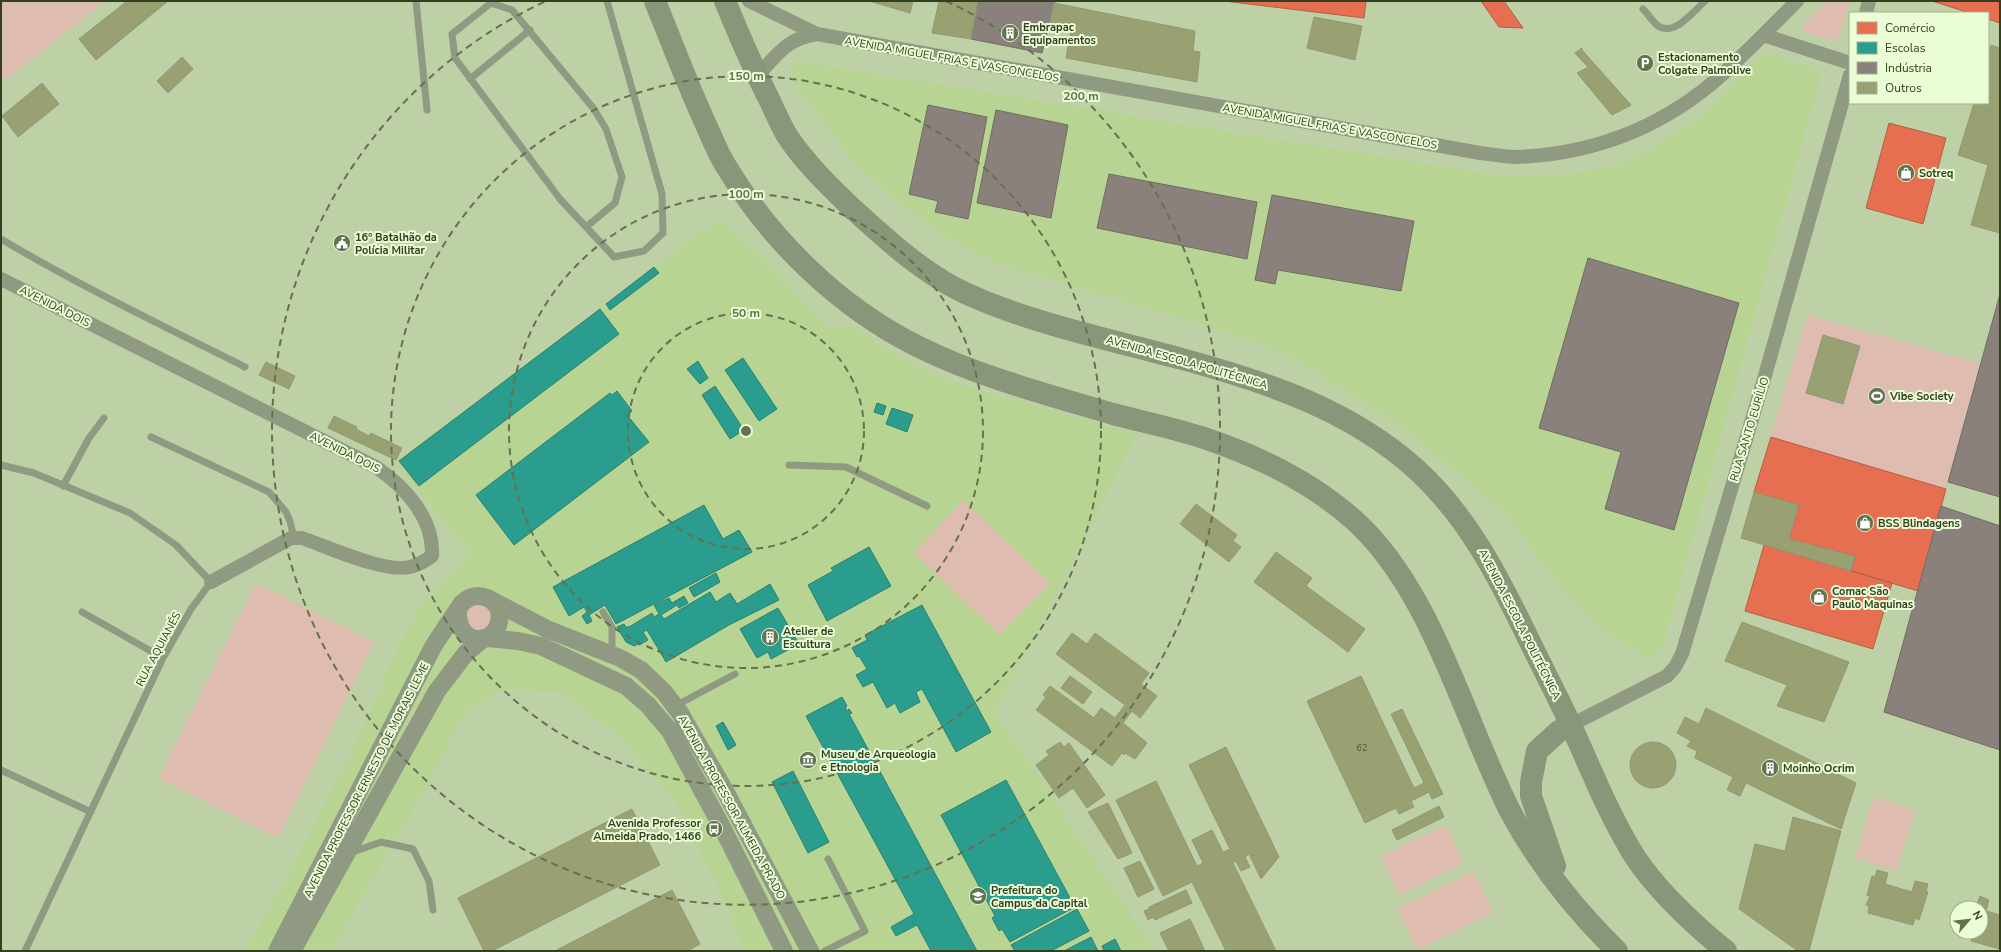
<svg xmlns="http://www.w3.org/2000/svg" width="2001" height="952" viewBox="0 0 2001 952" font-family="'Nunito Sans',sans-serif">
	<rect width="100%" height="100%" fill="#bed0a6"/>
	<path fill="#b8d493" d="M1764,53L1822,72L1662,648L1654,658L1644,655L1605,633L1555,581L1505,514L1446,463L1396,423L1299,361L1276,350L1223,331L996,263L950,239L905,208L853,161L793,80L792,67L801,62L1501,176H1560L1608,167L1645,152L1684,128L1705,112Z
		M717,220L727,225L763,257L830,330L850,326L916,367L967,387L1137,434L995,712L1155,951H744L722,894L673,798L618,735L563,693L505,689L465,711L424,791L331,951H244L270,907L349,758L397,650L422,604L455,571L470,553L395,462Z"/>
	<path fill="#debcb0" d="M1,1H106L1,83Z
		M1828,1H1850L1839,38L1835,41L1803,32L1801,27Z
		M1807,315L1981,364L1946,489L1771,437Z
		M963,500L1050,583L1000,635L914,553Z
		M256,583L374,642L278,838L159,778Z
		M467,604L492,605L491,629L472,632L464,609Z
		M1874,797L1915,811L1896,871L1855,858Z
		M1445,825L1464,863L1400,895L1381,857Z
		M1473,871L1493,912L1418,950L1397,909Z"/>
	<path fill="#e76f51" stroke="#b16142" d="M1224,1H1366L1364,18Z
		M1481,1H1504L1523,28L1499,27Z
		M1932,1H2000V23L1988,19V13H1970Z
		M1889,123L1946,138L1923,224L1866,208Z
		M1771,437L1946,489L1918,591L1851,571L1855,556L1789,539L1799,505L1754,492Z
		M1764,545L1892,583L1873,649L1745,611Z"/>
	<path fill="#2a9d8f" stroke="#2c816e" d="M654,267L659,273L610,310L606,304Z
		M600,309L619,334L419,486L399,461Z
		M743,358L777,409L759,421L725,370Z
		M698,361L708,378L700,384L687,369Z
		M715,386L744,430L730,439L702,395Z
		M617,391L632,411L627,415L649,442L514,545L476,495L610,393L612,395Z
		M877,403L886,406L883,415L874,412Z
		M892,408L913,415L907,432L886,424Z
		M704,505L723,539L739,530L752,552L616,624L605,605L589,615L592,621L587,624L582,616L587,612L584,607L569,616L553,587Z
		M869,547L891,586L827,621L808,585L833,571L831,568Z
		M716,573L720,582L694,597L689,588Z
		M770,584L779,600L729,625L666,662L647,630L643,632L648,640L639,645L638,644L634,646L626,642L617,627L624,624L626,627H629L652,613L654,617L659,614L654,605L669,598L672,603L684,596L688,603L679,608L677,605L661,615L664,619L710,592L716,602L730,593L737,604Z
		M922,605L991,732L956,752L922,689L916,692L920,702L900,713L895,703L887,708L873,682L863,687L856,675L867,669L859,656L857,657L852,648L867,640L865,635Z
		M778,608L799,644L771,659L768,652L757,658L740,629Z
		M842,697L847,706L845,707L847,711L849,709L852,713L849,714L977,951H931L917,925L896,936L891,927L914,914L806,716Z
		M723,722L736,745L728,750L716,726Z
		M793,771L829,842L808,853L772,782Z
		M1006,780L1075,907L1010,942L1002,929L999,931L992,918L995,916L941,815Z
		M713,823L719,834L711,838L705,827Z
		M1077,909L1089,931L1051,951H1015L1011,945Z
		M1091,937L1098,951H1064Z
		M1115,939L1121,951H1104L1102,946Z"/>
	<path fill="#8a817c" stroke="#706d60" d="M978,1H1055L1042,53L971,39Z
		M928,105L987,117L968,219L935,212L938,201L909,194Z
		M996,110L1068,125L1051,218L977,203Z
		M1109,174L1257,202L1247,259L1097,228Z
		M1272,195L1414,221L1401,291L1278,270L1275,284L1255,280Z
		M1588,258L1739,303L1674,530L1605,509L1621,452L1539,428Z
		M2000,294V497L1948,482Z
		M1941,506L2000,526V750L1884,712Z"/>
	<path fill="#99a173" stroke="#919874" d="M127,1H168L96,60L79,39Z
		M869,1H913L910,13Z
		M939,1H978L971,39L932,33Z
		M1054,3L1195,31L1193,51L1200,52L1197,82L1066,58L1071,31L1049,26Z
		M1314,17L1362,26L1355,60L1307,48Z
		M1991,45L2000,48V233L1971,225L1988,165L1958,155L1974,103H1988V57Z
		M1582,48V50L1631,105L1612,115L1577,73L1588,67L1575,53Z
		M182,57L193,69L168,93L157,81Z
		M42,83L59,104L18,137L2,116Z
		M1823,335L1860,346L1843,404L1806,393Z
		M266,362L295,376L289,389L259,375Z
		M334,416L357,427L356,429L369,436L371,433L402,448L396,460L328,428Z
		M1754,492L1799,505L1789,539L1855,556L1851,571L1741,538Z
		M1196,504L1237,535L1233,541L1241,547L1229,562L1180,524Z
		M1276,552L1312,578L1306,586L1365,629L1348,652L1254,582Z
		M1742,622L1849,662L1824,722L1777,706L1787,685L1725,661Z
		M1072,633L1087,644L1095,633L1149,673L1141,684L1157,696L1140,718L1132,711L1123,723L1147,743L1135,759L1125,753L1124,755L1122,753L1112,766L1036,710L1046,697L1043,695L1050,686L1094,718L1101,708L1115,718L1125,705L1056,654Z
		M1070,676L1092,692L1083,704L1061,688Z
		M1361,676L1414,788L1424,783L1391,714L1402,709L1443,794L1432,799L1429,792L1411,801L1414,807L1399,814L1396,808L1365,823L1307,701Z
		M1706,708L1856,783L1841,829L1746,783L1740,796L1727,790L1733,777L1695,758L1697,751L1687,746L1691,741L1677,733L1685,717L1699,724Z
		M1630 765a23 23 0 1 1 46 0a23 23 0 1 1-46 0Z
		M1060,742L1064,747L1069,743L1105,795L1087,808L1073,788L1059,798L1036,765L1049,755L1046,751Z
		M1226,747L1279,857L1261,879L1249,854L1245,857L1250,867L1241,871L1236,861L1233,863L1276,951H1226L1192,882L1163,896L1116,800L1156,781L1197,866L1203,863L1192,840L1212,830L1223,852L1230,849L1189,765Z
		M1108,803L1132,853L1118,859L1088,812Z
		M1439,806L1444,817L1397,840L1392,830Z
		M632,809L660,865L492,951H484L458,898Z
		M1793,817L1841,831L1809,951H1798L1739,909L1755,844L1785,851Z
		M1140,861L1154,889L1138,897L1124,868Z
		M1877,870L1888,873L1885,884L1912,892L1915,881L1928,884L1926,891L1928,892L1919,920L1915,918L1913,925L1868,913L1869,906L1866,905L1870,896L1867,895L1872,876L1875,877Z
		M672,890L700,944L687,951H555Z
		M1186,890L1192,903L1155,920L1153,917L1148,920L1144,911L1149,909V907Z
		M1980,896L1989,900L1986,911L2000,915V949L1971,941L1972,935L1967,933L1981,932V908H1973L1975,904L1977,905Z
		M1190,919L1205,951H1169L1160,933Z"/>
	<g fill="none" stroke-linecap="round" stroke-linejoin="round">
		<path stroke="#909a83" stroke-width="7" d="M416,1L427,110
			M1643,9C1648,14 1653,22 1658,26C1674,37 1694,11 1705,1
			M470,79L530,30
			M586,227L615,203L622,177L606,129L594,109L512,10L491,3L452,34L455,58L560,199L614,257L644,251L663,233L662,194L607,1
			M1,239C80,286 163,326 245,367
			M151,437L269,492L286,512L290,521L294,538
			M1,465L34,473L130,513L176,545L211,582L191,609L163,658L25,951
			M789,465L846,467L927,506
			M63,486L89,438L104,418
			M82,612L163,658
			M603,612L612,627V653
			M675,706L735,674
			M1,770L91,812
			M350,853L381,842L413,849L429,881L433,910
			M825,951L865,931L828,859"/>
		<path stroke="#909a83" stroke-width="14" d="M749,1L817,34L1480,153C1491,154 1504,157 1516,157C1597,154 1666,126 1725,72C1750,49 1773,25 1797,1
			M1866,13L1869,1
			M1763,35L1850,63
			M757,76C778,54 786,39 817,34
			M1,279L376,467C405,487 434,518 432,556C425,561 419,565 410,567C384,573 328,547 302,538H291L211,582
			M1571,725L1667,676L1675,667L1682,654L1764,379L1850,75"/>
		<path stroke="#909a83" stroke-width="18" d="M491,600L547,629L620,658L641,670L664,692L680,713L724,789L810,951
			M487,638L518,641L541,646L626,686L648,705L670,731L722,827L784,951
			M277,951L434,645L462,603C470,596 477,594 487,598C493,600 498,606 499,611C505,645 456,652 458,610
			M292,951L437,691L466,653L483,639"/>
		<path stroke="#899679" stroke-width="22" d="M655,1C672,43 688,86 707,127C713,140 718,154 726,166C770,240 839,307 917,346C976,376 1049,395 1113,414C1143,422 1174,428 1204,438C1258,456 1310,481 1354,520C1431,589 1463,717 1509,809C1537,862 1574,909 1617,951
			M725,1C739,35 753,68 770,101C775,112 780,123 786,134C804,162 830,187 854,210C887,240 924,274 965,293C1030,323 1112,340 1182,359C1267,382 1351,410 1417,470C1469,518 1499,578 1529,640C1544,671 1560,701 1574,732C1593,774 1610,817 1635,857C1659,893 1693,924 1726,951
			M1555,866L1531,796V782L1537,751L1559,731L1571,725"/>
	</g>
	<g fill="none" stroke="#63724f" stroke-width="2" stroke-dasharray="7 5">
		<circle cx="746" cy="431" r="118"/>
		<circle cx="746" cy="431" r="237"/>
		<circle cx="746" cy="431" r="355"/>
		<path d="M946 1A474 474 0 1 1 546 1"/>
	</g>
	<defs>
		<symbol id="building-disc" viewBox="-11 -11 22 22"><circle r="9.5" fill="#63724f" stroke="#ebfdd6"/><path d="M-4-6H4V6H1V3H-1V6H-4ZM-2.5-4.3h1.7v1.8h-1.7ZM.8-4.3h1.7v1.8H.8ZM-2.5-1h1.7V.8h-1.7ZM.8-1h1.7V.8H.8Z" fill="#fff"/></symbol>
		<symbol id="parking-disc" viewBox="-11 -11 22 22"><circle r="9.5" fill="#63724f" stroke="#ebfdd6"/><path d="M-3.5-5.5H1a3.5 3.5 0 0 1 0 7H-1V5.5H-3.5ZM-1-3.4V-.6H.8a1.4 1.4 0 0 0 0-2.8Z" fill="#fff"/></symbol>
		<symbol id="shop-disc" viewBox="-11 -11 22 22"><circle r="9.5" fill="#63724f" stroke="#ebfdd6"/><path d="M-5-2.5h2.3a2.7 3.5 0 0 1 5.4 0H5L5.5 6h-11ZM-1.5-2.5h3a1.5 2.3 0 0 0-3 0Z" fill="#fff"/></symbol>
		<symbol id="civic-disc" viewBox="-11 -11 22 22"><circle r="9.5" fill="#63724f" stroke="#ebfdd6"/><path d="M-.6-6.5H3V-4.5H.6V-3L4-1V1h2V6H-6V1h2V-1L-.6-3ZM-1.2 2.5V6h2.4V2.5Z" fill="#fff"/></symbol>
		<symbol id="stadium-disc" viewBox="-11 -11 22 22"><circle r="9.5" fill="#63724f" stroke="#ebfdd6"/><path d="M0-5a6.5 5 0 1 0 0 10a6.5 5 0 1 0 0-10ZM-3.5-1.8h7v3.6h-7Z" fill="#fff"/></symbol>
		<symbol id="museum-disc" viewBox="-11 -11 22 22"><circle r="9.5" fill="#63724f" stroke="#ebfdd6"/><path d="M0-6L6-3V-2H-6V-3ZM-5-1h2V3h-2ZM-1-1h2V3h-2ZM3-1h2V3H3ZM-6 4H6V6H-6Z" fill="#fff"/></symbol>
		<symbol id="bus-disc" viewBox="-11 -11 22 22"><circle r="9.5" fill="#63724f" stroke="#ebfdd6"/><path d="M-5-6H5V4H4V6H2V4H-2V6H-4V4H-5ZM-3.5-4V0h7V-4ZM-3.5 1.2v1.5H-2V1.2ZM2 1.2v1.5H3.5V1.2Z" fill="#fff"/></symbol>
		<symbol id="university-disc" viewBox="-11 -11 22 22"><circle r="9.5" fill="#63724f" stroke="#ebfdd6"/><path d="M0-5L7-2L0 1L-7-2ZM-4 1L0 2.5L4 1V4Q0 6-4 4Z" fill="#fff"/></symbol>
	</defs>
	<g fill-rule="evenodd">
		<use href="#building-disc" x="1000" y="23" width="20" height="20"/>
		<use href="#parking-disc" x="1635" y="53" width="20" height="20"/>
		<use href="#shop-disc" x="1896" y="163" width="20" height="20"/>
		<use href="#civic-disc" x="332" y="233" width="20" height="20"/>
		<use href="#stadium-disc" x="1867" y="386" width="20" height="20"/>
		<use href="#shop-disc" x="1855" y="513" width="20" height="20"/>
		<use href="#shop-disc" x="1809" y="587" width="20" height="20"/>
		<use href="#building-disc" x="760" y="627" width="20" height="20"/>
		<use href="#museum-disc" x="798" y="750" width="20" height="20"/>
		<use href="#building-disc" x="1760" y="758" width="20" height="20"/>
		<use href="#bus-disc" x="704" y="819" width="20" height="20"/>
		<use href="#university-disc" x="968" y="886" width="20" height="20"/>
	</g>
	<g text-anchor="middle" stroke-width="4" stroke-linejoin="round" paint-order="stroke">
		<g font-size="9" fill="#4c5835">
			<text x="1362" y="751">62</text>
		</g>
		<g font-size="11" font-weight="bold" fill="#323f20" stroke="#ebfdd6" text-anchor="start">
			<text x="1023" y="31">Embrapac<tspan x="1023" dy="13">Equipamentos</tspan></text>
			<text x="1658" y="61">Estacionamento<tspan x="1658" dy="13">Colgate Palmolive</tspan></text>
			<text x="1919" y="177">Sotreq</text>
			<text x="355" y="241">16º Batalhão da<tspan x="355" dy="13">Polícia Militar</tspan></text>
			<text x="1890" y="400">Vibe Society</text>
			<text x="1878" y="527">BSS Blindagens</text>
			<text x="1832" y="595">Comac São<tspan x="1832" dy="13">Paulo Maquinas</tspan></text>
			<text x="783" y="635">Atelier de<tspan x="783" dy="13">Escultura</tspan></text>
			<text x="821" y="758">Museu de Arqueologia<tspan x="821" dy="13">e Etnologia</tspan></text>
			<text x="1783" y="772">Moinho Ocrim</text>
			<text x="701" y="827" text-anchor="end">Avenida Professor<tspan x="701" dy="13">Almeida Prado, 1466</tspan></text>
			<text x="991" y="894">Prefeitura do<tspan x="991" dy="13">Campus da Capital</tspan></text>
		</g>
		<g font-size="11" fill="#323f20" stroke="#ebfdd6">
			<text transform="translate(952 59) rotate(10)" y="4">AVENIDA MIGUEL FRIAS E VASCONCELOS</text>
			<text transform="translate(1330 126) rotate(10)" y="4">AVENIDA MIGUEL FRIAS E VASCONCELOS</text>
			<text transform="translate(55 306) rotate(27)" y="4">AVENIDA DOIS</text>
			<text transform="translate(1187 362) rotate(16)" y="4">AVENIDA ESCOLA POLITÉCNICA</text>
			<text transform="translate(1749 429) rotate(-73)" y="4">RUA SANTO EURÍLIO</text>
			<text transform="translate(345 452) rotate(27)" y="4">AVENIDA DOIS</text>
			<text transform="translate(1520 624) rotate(63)" y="4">AVENIDA ESCOLA POLITÉCNICA</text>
			<text transform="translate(158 649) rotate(-62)" y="4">RUA AQUIANÉS</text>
			<text transform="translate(366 780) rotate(-63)" y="4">AVENIDA PROFESSOR ERNESTO DE MORAIS LEME</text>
			<text transform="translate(732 807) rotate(61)" y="4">AVENIDA PROFESSOR ALMEIDA PRADO</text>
		</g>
	</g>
	<circle cx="746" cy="431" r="6" fill="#63724f" stroke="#ebfdd6" stroke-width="2"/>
	<g font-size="12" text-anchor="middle" font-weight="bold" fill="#63724f" stroke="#ebfdd6" stroke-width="4" stroke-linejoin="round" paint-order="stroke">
		<text x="746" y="80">150 m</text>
		<text x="1081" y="100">200 m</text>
		<text x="746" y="198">100 m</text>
		<text x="746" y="317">50 m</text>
	</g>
	<rect width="2001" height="952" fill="none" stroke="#323f20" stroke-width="4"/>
	<rect x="1849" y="12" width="140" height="92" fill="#ebfdd6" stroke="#a1b18d"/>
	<rect x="1857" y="22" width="20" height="12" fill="#e76f51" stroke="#a1b18d"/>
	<text x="1885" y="32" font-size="12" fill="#323f20">Comércio</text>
	<rect x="1857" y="42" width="20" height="12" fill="#2a9d8f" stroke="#a1b18d"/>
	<text x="1885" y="52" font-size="12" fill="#323f20">Escolas</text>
	<rect x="1857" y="62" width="20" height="12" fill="#8a817c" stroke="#a1b18d"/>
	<text x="1885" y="72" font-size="12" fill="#323f20">Indústria</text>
	<rect x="1857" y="82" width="20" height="12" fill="#99a173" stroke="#a1b18d"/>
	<text x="1885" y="92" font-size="12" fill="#323f20">Outros</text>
	<g transform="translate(1969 920) rotate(62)"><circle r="19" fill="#ebfdd6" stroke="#a1b18d"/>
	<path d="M0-3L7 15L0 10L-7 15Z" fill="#63724f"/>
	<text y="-6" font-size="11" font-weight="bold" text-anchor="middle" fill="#323f20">N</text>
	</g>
</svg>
